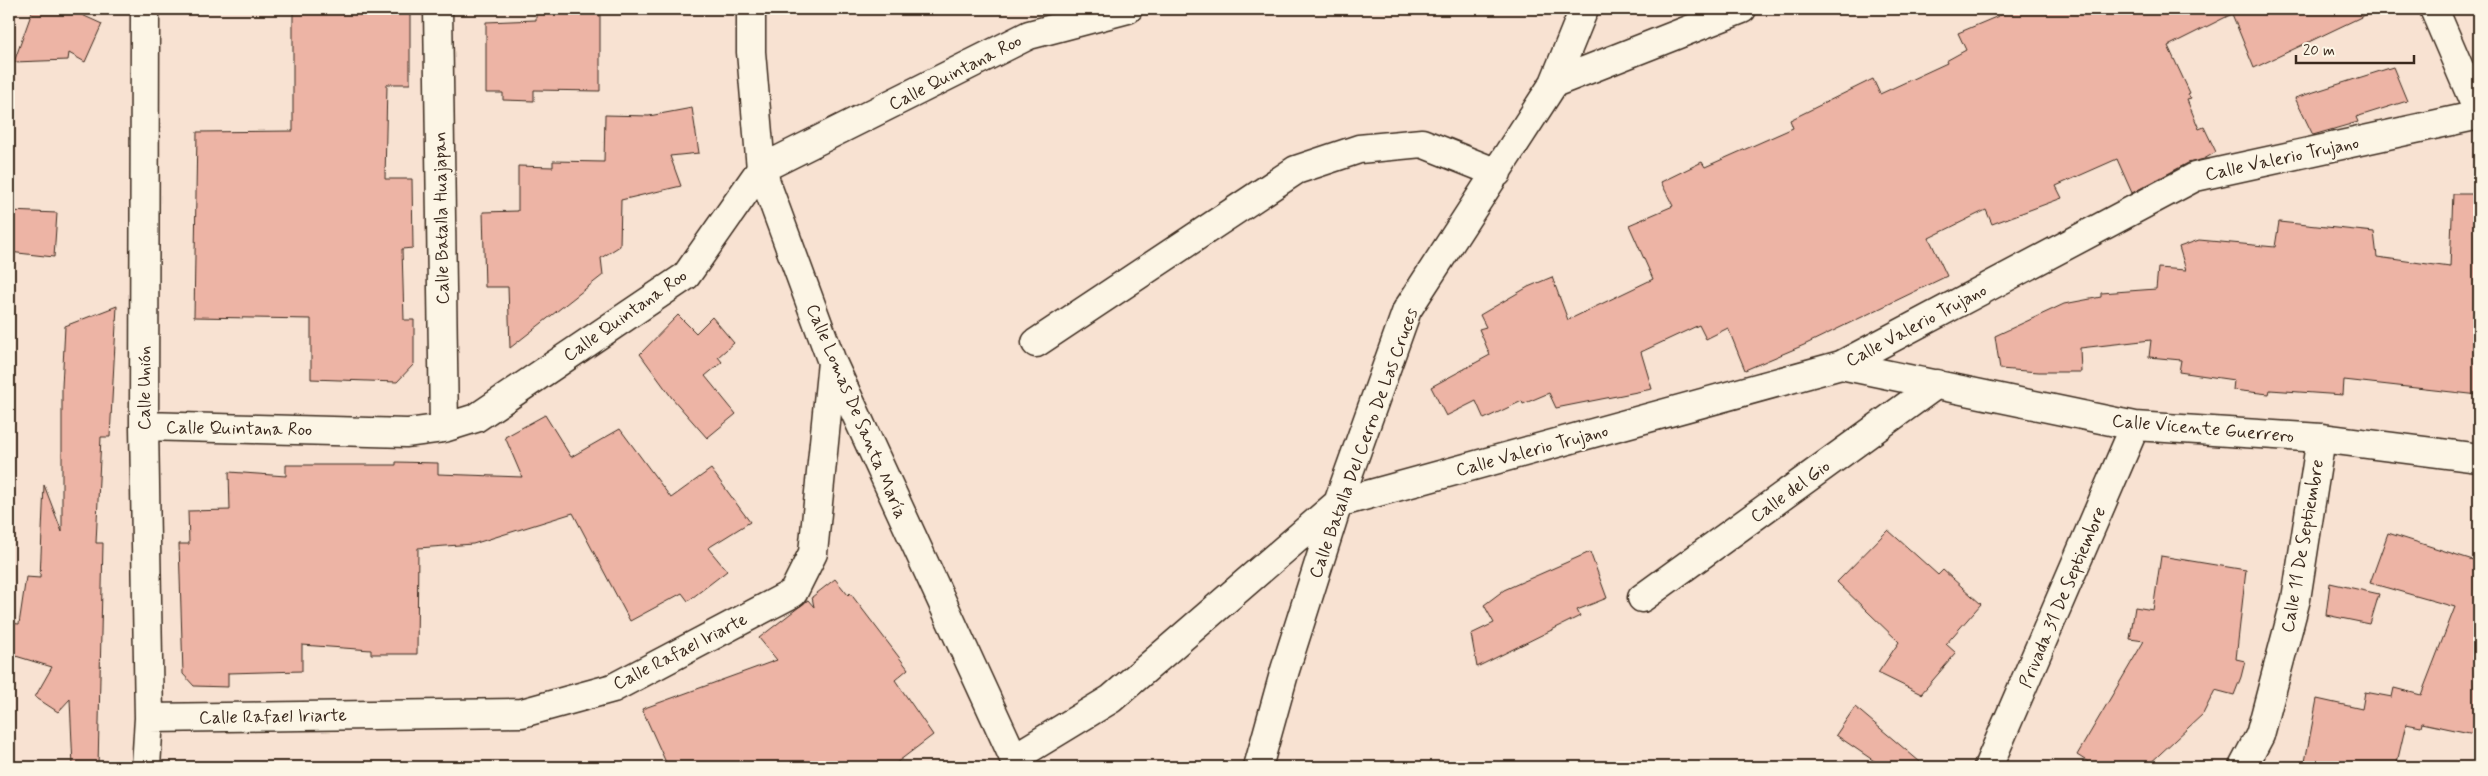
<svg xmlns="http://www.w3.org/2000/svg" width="2488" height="776" viewBox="0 0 2488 776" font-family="Mynerve,sans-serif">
	<rect width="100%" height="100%" fill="#f8e2d2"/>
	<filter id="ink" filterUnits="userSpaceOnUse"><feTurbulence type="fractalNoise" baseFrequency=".02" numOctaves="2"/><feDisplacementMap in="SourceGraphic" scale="10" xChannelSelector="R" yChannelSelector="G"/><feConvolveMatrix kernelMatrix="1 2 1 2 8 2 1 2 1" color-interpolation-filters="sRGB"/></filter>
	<g filter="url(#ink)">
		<path fill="#edb4a5" stroke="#3b2a1e" d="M33,9H69L102,24L85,62L69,53L68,60L14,62Z
			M293,9H410V84H387L385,179H412L413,248L402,249L404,320H414V364L397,382L311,379V319L194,317L197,132L293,131Z
			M536,9H600V91L534,90V101L503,100V93H486V22L536,20Z
			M2015,9H2378L2254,68L2232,14L2168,46L2190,93L2188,94L2191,99L2187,100L2199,129L2204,127L2216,152L2204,159L2188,163L2132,193L2117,159L2056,186L2062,198L1992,224L1986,210L1929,238L1947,276L1804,345L1745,370L1728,328L1706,339L1699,325L1641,352L1652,389L1556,408L1549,393L1523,404L1522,401L1484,419L1476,401L1446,416L1431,387L1490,355L1479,329L1486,327L1480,315L1528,287L1552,277L1568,320L1653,279L1629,225L1673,206L1661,182L1702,162L1705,167L1793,128L1790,120L1873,79L1880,94L1947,63L1946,61L1966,50L1958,33Z
			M2393,67L2407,101L2356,117L2358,122L2313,135L2295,98Z
			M692,108L699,153L670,156L681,186L621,200L620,246L601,258L603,275L510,348L508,287H485L483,212L518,211V166L553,167V161L604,162L605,115L649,116Z
			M2453,194H2479V395L2344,380L2343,395L2270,390L2269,394L2233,390L2234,380L2179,372L2181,360L2149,357L2151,340L2080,348L2081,372H2039L2000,369L1995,336L2064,304L2101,297V293L2156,289L2158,268L2186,270L2179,247L2199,240L2275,247L2279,222L2374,232L2377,257L2450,267Z
			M9,211L57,213L54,257L9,252Z
			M117,306L110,437H101L96,543H103L98,767H73L70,699L58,712L35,697L52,667L9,654V623L19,624L26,577L40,578L44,485L62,532V387L65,326Z
			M678,315L696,333L712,317L734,343L718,357L722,362L705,376L736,414L707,438L672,398L640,354Z
			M545,415L571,457L620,429L671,498L711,469L750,522L708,548L727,571L688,601L682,593L630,621L573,513L473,544L418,548L417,654H371V650L302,645V671L228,673V687L194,686L183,674L179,544H189L188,511L230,510L229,472L286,476V465H396V462L438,463V474L522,477L505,437Z
			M1888,530L1938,575L1943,570L1981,604L1946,644L1956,653L1921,694L1878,673L1899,642L1837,582Z
			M2388,533L2473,560L2477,551H2479V735L2422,723L2421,727L2406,724L2396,767H2304L2317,699L2362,709L2365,692L2392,697L2394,688L2421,695L2455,607L2370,583Z
			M1590,552L1607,598L1577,610L1580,616L1477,667L1471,634L1494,623L1484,605L1504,590Z
			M2161,556L2246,570L2236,659L2245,661L2241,677L2234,695L2215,690L2203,714L2146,767H2096L2077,755L2144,641L2130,639L2135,607L2153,610Z
			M835,579L848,595L850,593L908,669L895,680L933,735L891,767H668L642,709L777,660L759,638L808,600L814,607L812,597Z
			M2330,583L2379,594L2370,624L2326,615Z
			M1855,707L1926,767H1883L1836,735Z"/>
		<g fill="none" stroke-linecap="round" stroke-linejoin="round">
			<defs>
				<path id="minor" d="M145,9L144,426L149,718L146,767
					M438,9L444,428
					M751,9V52L761,169L832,362L1018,767
					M2434,9L2479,114
					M1554,83L1742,9
					M1036,343L1296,170L1359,149L1422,143L1497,173
					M1841,365L2135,426L2321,438L2479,458
					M144,426L407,433L444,428L476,418L686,276L761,169L1029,35L1128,9
					M1642,598L1937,384
					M149,718L522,713L613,688L793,593L813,553L832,362
					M1014,758L1111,699L1338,503L1841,365L2195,177L2479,115
					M1258,767L1285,670L1338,503L1407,310L1554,83L1584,9
					M1988,767L2135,426
					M2243,767L2260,735L2296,599L2321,438"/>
			</defs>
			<use href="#minor" stroke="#3b2a1e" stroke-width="31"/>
			<use href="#minor" stroke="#fcf5e5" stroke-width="28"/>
		</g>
	</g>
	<g text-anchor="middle" stroke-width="4" stroke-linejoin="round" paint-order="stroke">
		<g font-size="18" fill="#3b2a1e" stroke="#fcf5e5">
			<text transform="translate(955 72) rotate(-27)" y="6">Calle Quintana Roo</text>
			<text transform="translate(2282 158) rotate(-12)" y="6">Calle Valerio Trujano</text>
			<text transform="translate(441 218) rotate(-91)" y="6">Calle Batalla Huajapan</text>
			<text transform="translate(625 315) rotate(-35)" y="6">Calle Quintana Roo</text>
			<text transform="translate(1916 325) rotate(-28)" y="6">Calle Valerio Trujano</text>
			<text transform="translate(144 388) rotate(-90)" y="6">Calle Unión</text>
			<text transform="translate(857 411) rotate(67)" y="6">Calle Lomas De Santa María</text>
			<text transform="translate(239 428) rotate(1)" y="6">Calle Quintana Roo</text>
			<text transform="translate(2203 428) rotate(5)" y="6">Calle Vicente Guerrero</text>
			<text transform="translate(1363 443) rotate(-70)" y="6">Calle Batalla Del Cerro De Las Cruces</text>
			<text transform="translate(1532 450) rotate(-15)" y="6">Calle Valerio Trujano</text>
			<text transform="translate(1790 491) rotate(-36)" y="6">Calle del Gio</text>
			<text transform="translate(2302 546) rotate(-80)" y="6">Calle 11 De Septiembre</text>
			<text transform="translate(2062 597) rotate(-67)" y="6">Privada 31 De Septiembre</text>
			<text transform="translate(680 651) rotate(-27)" y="6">Calle Rafael Iriarte</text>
			<text transform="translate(273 716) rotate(-1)" y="6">Calle Rafael Iriarte</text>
		</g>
	</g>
	<rect width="2488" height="776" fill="none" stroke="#fcf5e5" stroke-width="30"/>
	<rect x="15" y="15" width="2458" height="746" fill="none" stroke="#3b2a1e" stroke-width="2" filter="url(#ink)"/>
	<path d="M2296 55v8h118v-8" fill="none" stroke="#3b2a1e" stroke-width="2.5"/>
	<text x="2303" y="55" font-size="15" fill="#3b2a1e" stroke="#fcf5e5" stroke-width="4" paint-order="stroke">20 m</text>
</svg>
